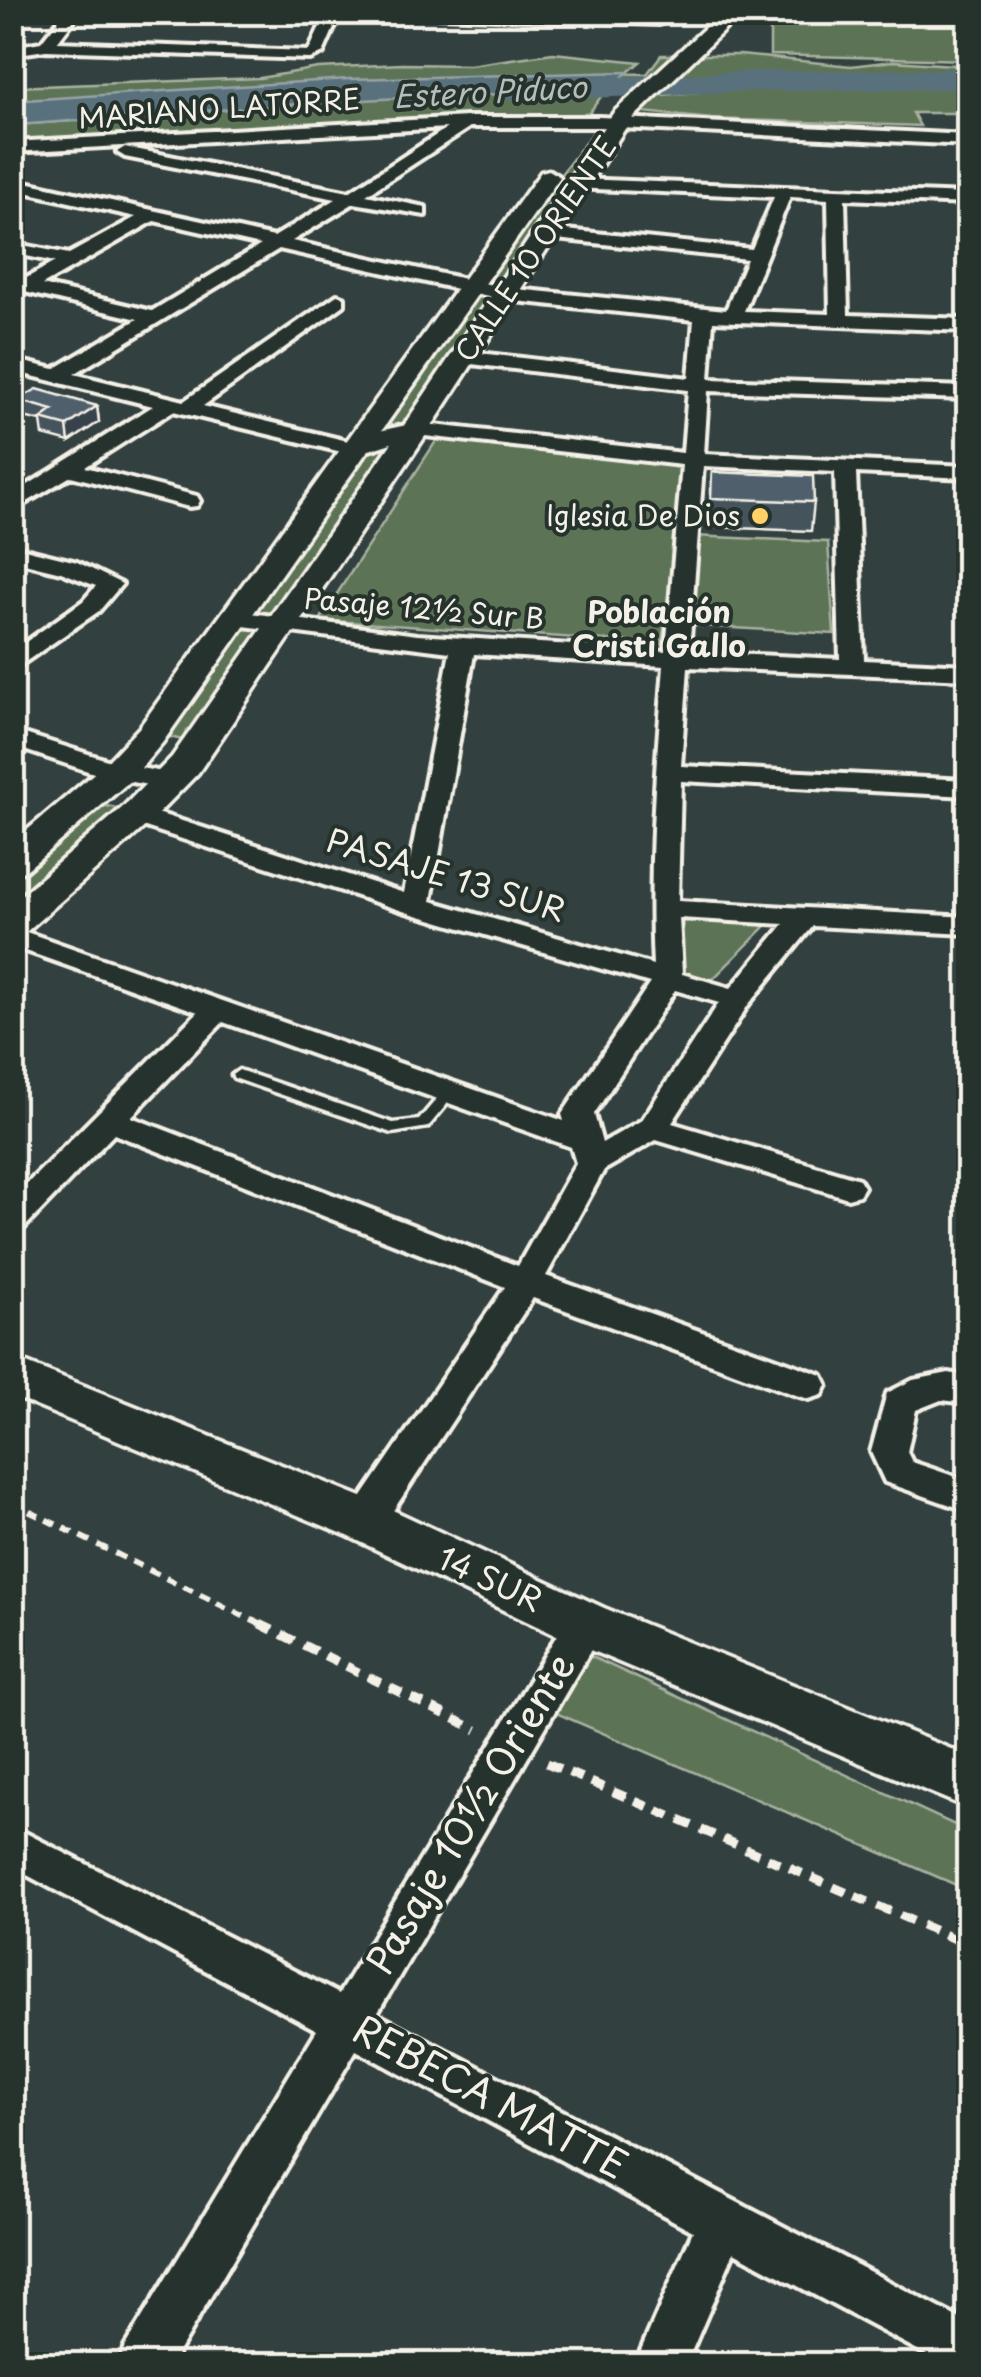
<svg xmlns="http://www.w3.org/2000/svg" width="981" height="2377" viewBox="0 0 981 2377" font-family="'Playpen Sans',sans-serif">
	<rect width="100%" height="100%" fill="#334040"/>
	<filter id="ink" filterUnits="userSpaceOnUse"><feTurbulence type="fractalNoise" baseFrequency=".01" numOctaves="2"/><feDisplacementMap in="SourceGraphic" scale="20" xChannelSelector="R" yChannelSelector="G"/><feConvolveMatrix kernelMatrix="1 2 1 2 8 2 1 2 1" color-interpolation-filters="sRGB"/></filter>
	<g filter="url(#ink)">
		<path fill="#5d7356" stroke="#a8b29f" stroke-width="2.5" d="M770,17L968,22V60L770,55Z
			M553,53L640,62L628,72L608,73L647,74L661,55H740L851,66L893,61L968,66L965,77H968V113H913L920,126L711,119L643,112L650,96L735,89L531,93L603,94L589,113L568,117L336,123L13,143V125L104,119L420,77L13,101V87L260,78L318,68L402,64L470,65Z
			M594,131L605,136L190,742L158,734L474,288Z
			M438,438L686,464L662,644L320,620Z
			M693,536L828,542L834,634L685,625Z
			M88,803L130,810L13,912V868Z
			M673,913L768,924L706,986L673,972Z
			M590,1656L968,1831V1890L549,1710Z"/>
		<path fill="#59717b" stroke="#97a4a7" stroke-width="2.5" d="M628,72L603,94C405,91 210,112 13,125V101L25,100L348,79Z"/>
		<g fill="none" stroke-linecap="round" stroke-linejoin="round">
			<path fill="#59717b" fill-rule="evenodd" d="M968,69V89L759,91L516,101L504,98L500,91L504,84L516,81L759,71Z"/>
			<defs>
				<path id="service" d="M239,1070L393,1123L419,1120L445,1089H455L457,1092L428,1127L392,1133L234,1078L232,1075Z"/>
				<path id="minor" d="M65,12H80L57,42L309,51L327,12H341L323,53L310,59L46,50L12,55V47L41,42Z
					M432,12L659,16L666,20L659,24L439,16Z
					M467,117H599L968,135V145L599,127H470L366,195L425,207V215L354,203L292,241L506,288L726,310L747,259L546,238L537,233L546,228L752,249L774,197L572,188L570,184L578,179L968,194V204L845,199L848,315L968,319V331L713,321L709,379L968,387V399L708,391L704,454L968,466V478L856,473L864,660L968,665V679L688,667L681,766L968,780V796L681,781L678,901L968,917V934L813,926L748,1005L672,1123L859,1179L864,1187L859,1195L848,1198L656,1140L604,1170L546,1276L822,1375L827,1385L822,1395L809,1399L796,1395L533,1298L379,1532L366,1536L353,1532L347,1521L353,1510L505,1287L114,1134L24,1228L12,1231V1199L198,1012L12,946V927L564,1121L562,1114L567,1107L650,983L406,912L127,821L123,815L136,807L145,809L404,893L450,652L235,625L223,618L235,611L417,635L666,651L682,465L416,435L354,455L173,411L85,467L197,496L200,501L197,506L189,507L71,476L12,511V495L153,406L12,371V359L54,369L138,319L12,289V278L23,280L55,262L12,253V243L69,254L136,217L12,189V179L274,237L336,199L125,157L117,152L125,147L349,192L447,128L12,152V142ZM790,197L828,199L830,314L744,311ZM154,221L261,245L152,311L42,285ZM279,249L506,300L694,320L689,378L463,351L453,357L463,363L688,390L683,453L416,423L379,431L352,442L203,406L344,305V297L337,295L184,401L74,374ZM703,466L835,472L840,659L689,652ZM474,654L664,666C656,765 648,865 653,965L431,901ZM679,918L784,924L731,988L682,974ZM675,990L719,1003L642,1120L602,1143L594,1114ZM223,1022L571,1147L576,1163L518,1266L131,1117Z
					M12,546L77,562L122,584L99,611L12,671V652L83,601L96,586L61,572L12,560Z
					M12,730L123,765L180,775L184,781L171,789L109,778L12,746Z
					M949,1373L968,1377V1403L941,1400L916,1410L907,1452L912,1462L968,1481V1511L885,1482L871,1452L887,1393L913,1380Z
					M585,1607L599,1612L605,1624L599,1636L377,2014L968,2323V2364H944L734,2252L686,2364H635L693,2231L356,2050L171,2364H118L125,2346L317,2030L12,1867V1826L339,1994L571,1612Z"/>
				<path id="secondary" d="M722,12H743L630,121L430,429L198,773L149,823L26,932L12,936V903L123,807L172,757L403,427L614,112Z
					M549,170L560,177L163,742L131,780L25,871L12,874V843L105,764L139,728L541,172Z
					M12,1357L384,1506L604,1608L968,1756V1808L566,1640L348,1536L12,1396Z"/>
			</defs>
			<use href="#service" stroke="#f4f1e8" stroke-width="7"/>
			<use href="#minor" stroke="#f4f1e8" stroke-width="8"/>
			<use href="#secondary" stroke="#f4f1e8" stroke-width="7"/>
			<path stroke="#f4f1e8" stroke-width="6" stroke-dasharray="11 8" stroke-linecap="butt" d="M12,1503L266,1627"/>
			<path stroke="#f4f1e8" stroke-width="9" stroke-dasharray="14 10" stroke-linecap="butt" d="M260,1624L477,1730
				M547,1763L968,1945"/>
			<use href="#service" fill="#26332d" fill-rule="evenodd"/>
			<use href="#minor" fill="#26332d" fill-rule="evenodd"/>
			<use href="#secondary" fill="#26332d" fill-rule="evenodd"/>
		</g>
		<path fill="#45535d" stroke="#f4f1e8" stroke-width="2.5" d="M17,400L97,406L99,422L69,442L43,435L41,421L19,416Z
			M712,472L814,502L811,531L709,527Z"/>
		<path fill="#38434c" stroke="#f4f1e8" stroke-width="2.5" d="M97,406L99,422L69,442L67,426Z"/>
		<path fill="#50606c" stroke="#f4f1e8" stroke-width="2.5" d="M37,389L97,406L67,426L41,419L53,410L17,400Z
			M712,472L813,476L814,502L711,498Z"/>
	</g>
	<circle fill="#ffd166" stroke="#26332d" stroke-width="4" cx="760" cy="516" r="10"/>
	<g text-anchor="middle" stroke-width="8" stroke-linejoin="round" paint-order="stroke">
		<g font-size="28" fill="#f4f1e8" stroke="#26332d">
			<text transform="translate(219 109) rotate(-4)" y="10">MARIANO LATORRE</text>
			<text transform="translate(536 249) rotate(-56)" y="10">CALLE 10 ORIENTE</text>
			<text transform="translate(424 609) rotate(5)" y="10">Pasaje 12½ Sur B</text>
		</g>
		<g font-size="28" fill="#f4f1e8" stroke="#26332d" text-anchor="end">
			<text x="740" y="526">Iglesia De Dios</text>
		</g>
		<g font-size="30" font-style="italic" fill="#b6bebc" stroke="#26332d">
			<text transform="translate(490 93) rotate(-3)" y="10">Estero Piduco</text>
		</g>
		<g font-size="30" font-weight="bold" fill="#f4f1e8" stroke="#26332d">
			<text x="659" y="623">Población<tspan x="659" dy="34">Cristi Gallo</tspan></text>
		</g>
		<g font-size="32" fill="#f4f1e8" stroke="#26332d">
			<text transform="translate(446 876) rotate(17)" y="11">PASAJE 13 SUR</text>
			<text transform="translate(490 1580) rotate(25)" y="11">14 SUR</text>
		</g>
		<g font-size="38" fill="#f4f1e8" stroke="#26332d">
			<text transform="translate(471 1814) rotate(-59)" y="13">Pasaje 10½ Oriente</text>
			<text transform="translate(490 2098) rotate(28)" y="13">REBECA MATTE</text>
		</g>
	</g>
	<rect width="981" height="2377" fill="none" stroke="#26332d" stroke-width="50"/>
	<rect x="25" y="25" width="931" height="2327" fill="none" stroke="#f4f1e8" stroke-width="4" filter="url(#ink)"/>
</svg>
